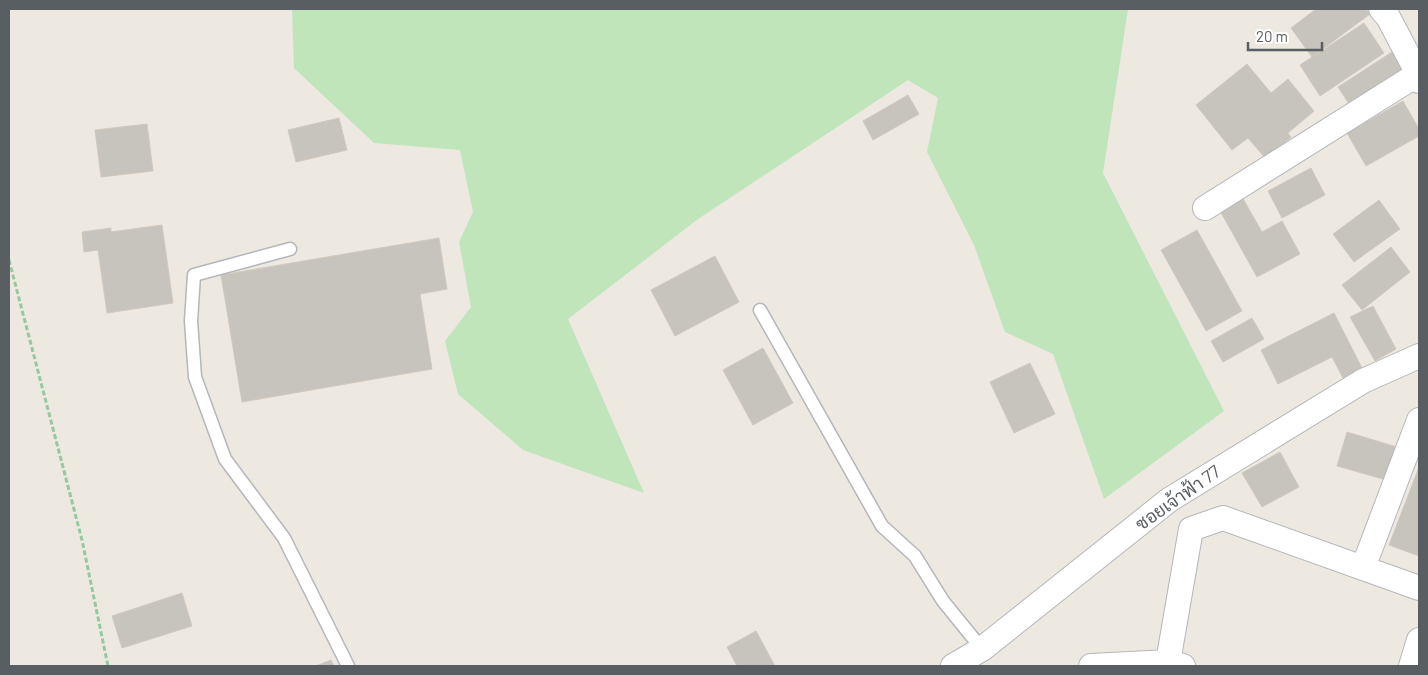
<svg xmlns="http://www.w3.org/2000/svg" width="1428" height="675" viewBox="0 0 1428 675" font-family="Barlow,Sarabun,sans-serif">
	<rect width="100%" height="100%" fill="#ede8e0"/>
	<path fill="#c0e5bb" d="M292,9H1128L1103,173L1224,411L1104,499L1053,354L1005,332L974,245L927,152L938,98L908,80L698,219L568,319L644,493L523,450L458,394L445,341L471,307L459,242L473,212L460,150L374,143L294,68Z"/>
	<path fill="#c7c3bd" stroke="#d1c9be" d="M1316,9H1366L1370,14L1312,57L1291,28Z
		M1364,23L1384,53L1320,96L1300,65Z
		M1392,52L1407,74L1353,110L1338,87Z
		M1247,64L1271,93L1288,79L1314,111L1288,133L1291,137L1266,159L1248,138L1232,150L1196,105Z
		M908,95L919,114L873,140L863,121Z
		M1403,101L1419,129V136L1366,166L1347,133Z
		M339,118L347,150L296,162L288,130Z
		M147,124L153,171L101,177L95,130Z
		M1311,168L1325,195L1282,218L1268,191Z
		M1242,197L1262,232L1282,221L1300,254L1257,277L1219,209Z
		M1379,200L1400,229L1354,262L1333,234Z
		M162,225L173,303L107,313L98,250L84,252L82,232L111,228V232Z
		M1197,230L1242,311L1206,331L1161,250Z
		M439,238L447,289L420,294L432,369L242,402L221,275Z
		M1391,247L1410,272L1362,310L1342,285Z
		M715,256L739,302L675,336L651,290Z
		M1373,306L1396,349L1375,361L1350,317Z
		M1334,313L1363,370L1344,380L1332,357L1278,384L1261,350Z
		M1252,318L1264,339L1223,362L1211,341Z
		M763,348L793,403L753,425L723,370Z
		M1030,363L1055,414L1014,433L990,382Z
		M1347,432L1400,448L1390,481L1337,466Z
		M1280,452L1299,487L1262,507L1242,473Z
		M1419,467V556L1389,545Z
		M182,593L192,626L122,648L112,616Z
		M756,631L775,666H737L727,647Z
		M331,660L334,666H316Z"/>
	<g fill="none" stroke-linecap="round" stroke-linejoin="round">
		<defs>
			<path id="lane" d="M290,249L194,275L191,321L195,377L225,459L284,538L348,666
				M760,310L882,526L915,556L943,601L982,649"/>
			<path id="street" d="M1381,9L1388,17L1418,74L1419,81
				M1205,208L1418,74
				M1363,568L1419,420
				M1168,662L1191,529L1223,518L1419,588
				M953,666L982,649L1169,500L1363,381L1419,356
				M1091,666L1168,662L1183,666
				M1411,666L1419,640"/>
		</defs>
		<use href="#lane" stroke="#b3b7bb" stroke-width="15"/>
		<use href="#street" stroke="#b3b7bb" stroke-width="26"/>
		<path stroke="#96c99e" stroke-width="3" stroke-dasharray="5 2.5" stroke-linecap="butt" d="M9,260L82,540L108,666"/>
		<use href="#lane" stroke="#fff" stroke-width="12"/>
		<use href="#street" stroke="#fff" stroke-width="24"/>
	</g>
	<g text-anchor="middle" stroke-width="4" stroke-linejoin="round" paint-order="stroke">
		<g font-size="18" fill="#595e62" stroke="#fff">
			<text transform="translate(1178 498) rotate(-35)" y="6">ซอยเจ้าฟ้า 77</text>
		</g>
	</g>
	<rect width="1428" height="675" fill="none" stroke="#595e62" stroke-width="20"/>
	<path d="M1248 42v8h74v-8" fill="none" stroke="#595e62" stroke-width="2.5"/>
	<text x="1256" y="42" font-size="15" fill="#595e62" stroke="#ffffff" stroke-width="4" paint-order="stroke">20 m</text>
</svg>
